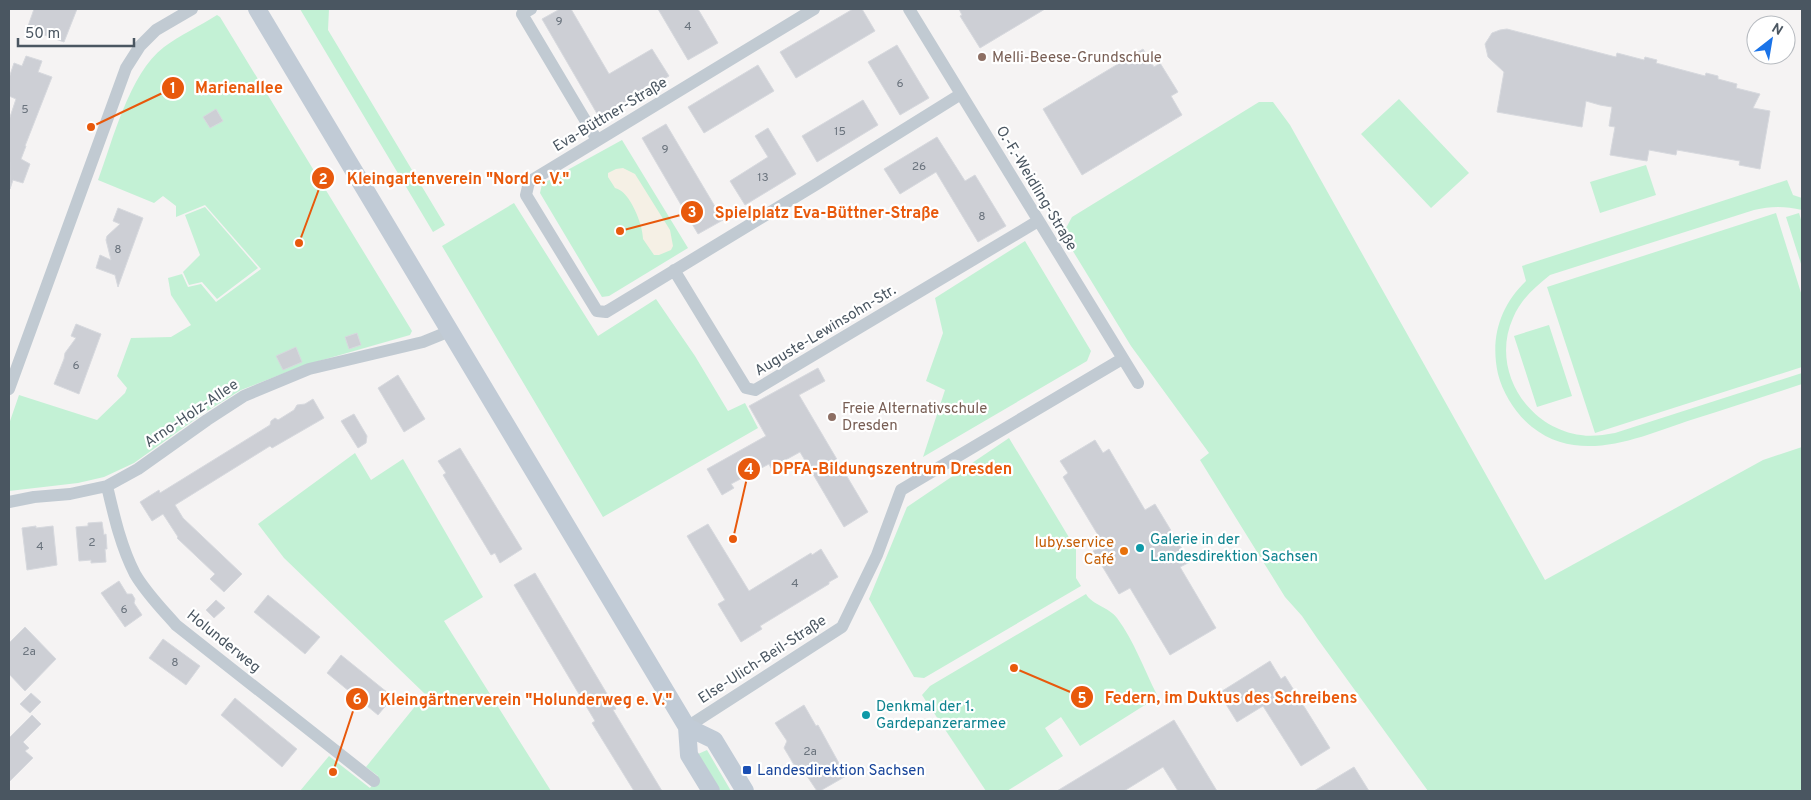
<svg xmlns="http://www.w3.org/2000/svg" width="1811" height="800" viewBox="0 0 1811 800" font-family="Overpass,sans-serif">
	<rect width="100%" height="100%" fill="#f5f3f3"/>
	<path fill="#c3f1d5" d="M300,9H329L328,30L445,225L433,232Z
		M217,15L220,17L412,331L410,335L305,365L241,390L204,413L134,463L104,477L78,483L9,491V424L19,395L97,420L125,393L127,388L117,376L131,338L171,337L191,325L171,295L168,278L182,274L188,287L201,284L216,302L261,269L205,205L176,217V206L163,196L154,203L98,180C113,140 129,74 164,47C180,35 200,26 217,15Z
		M1399,99L1469,173L1431,208L1361,134Z
		M1259,102H1273L1290,125L1545,580L1763,460L1802,447V791H1428L1317,638L1302,616L1285,597L1200,460L1209,453L1131,346L1068,243L1066,228L1072,217Z
		M622,140L688,248L609,296L602,297L540,193L542,184Z
		M1646,165L1656,195L1600,213L1590,182Z
		M1787,180L1793,195L1802,198V210C1785,206 1771,206 1754,210L1550,275C1534,288 1521,299 1513,318C1490,369 1527,428 1581,435C1592,437 1603,435 1615,433L1802,373V384C1766,396 1730,408 1694,419C1642,436 1581,466 1532,427C1516,414 1503,394 1498,374C1490,338 1500,306 1526,281L1522,266Z
		M514,203L598,336L656,299L695,356L728,411L745,403L758,428L603,517L442,246Z
		M205,207L258,268L217,299L202,282L189,285L183,272L200,255L185,215Z
		M1776,213L1802,296V367L1595,433L1547,287Z
		M1799,213L1802,223V267L1786,217Z
		M1025,241L1091,351L1087,361L923,457L945,390L926,381L943,333L935,298Z
		M1549,325L1572,396L1537,407L1514,336Z
		M1009,438L1076,549V578L1081,586L924,678L914,677L869,599L907,507Z
		M355,453L371,480L403,459L483,597L444,621L551,791H300L329,756L370,788L378,776L366,767L425,694L284,558L258,524Z
		M1086,594C1092,605 1109,607 1117,618C1134,641 1144,669 1157,695L1155,696L1156,698L1080,746L1061,717L1045,728L1063,756L1007,791H986L922,695L930,686Z
		M707,750L731,791H720L698,754Z"/>
	<path fill="#f5f0e5" d="M623,168L635,174L670,230L673,246L671,250L659,255H654L643,239C643,225 630,191 615,188L608,177V173L616,169Z"/>
	<path fill="#cdcfd5" stroke="#d7d9de" d="M34,9H77L64,42L27,29Z
		M560,9H571L609,74L652,49L669,76L599,117L542,19Z
		M658,9H698L718,43L688,60Z
		M853,9H862L875,31L796,78L780,52Z
		M959,9H1045L980,48L960,16L962,15Z
		M1507,29L1616,57L1617,53L1644,60L1645,57L1657,60L1656,63L1705,76L1706,73L1718,76V79L1737,84L1736,88L1760,94L1753,108L1770,111L1760,169L1739,165L1740,161L1677,150L1676,155L1649,150L1647,161L1610,155L1615,127L1609,126L1612,107L1600,105L1586,101L1582,127L1497,112L1504,72L1488,57L1485,44L1492,33L1500,30Z
		M897,45L929,98L900,115L868,62Z
		M1143,49L1154,67L1160,63L1178,92L1171,96L1182,115L1082,175L1043,109Z
		M26,56L42,61L38,72L52,77L25,146H26L21,159L30,164L23,183L13,180L10,189L9,120L16,99L9,96V78L14,63L22,66Z
		M758,65L774,91L704,133L688,107Z
		M863,100L878,125L817,162L802,136Z
		M216,109L223,121L210,128L203,117Z
		M666,124L723,220L698,234L642,138Z
		M768,128L796,174L745,205L730,181L768,157L755,136Z
		M937,137L965,181L975,175L1006,226L978,242L936,172L900,194L884,169Z
		M118,208L143,218L118,287L115,275L96,268L100,255L111,260L106,240L107,236L120,224L113,221Z
		M76,324L101,334L79,394L54,384L64,359L65,353L76,338L71,336Z
		M357,333L361,345L349,349L345,337Z
		M296,347L302,362L283,370L276,356Z
		M818,368L825,381L799,395L868,512L844,527L800,452L771,468L769,464L731,484L734,488L722,495L707,469L766,436L749,406Z
		M398,375L425,419L404,432L378,388Z
		M313,399L324,418L272,448L270,446L175,505L183,518L242,574L224,592L210,579L215,574L177,538L178,537L163,514L152,521L140,502L159,490L160,493L270,425L271,421L275,418L278,420L294,410L297,405L305,404Z
		M354,414L367,436L366,443L358,448L341,421Z
		M1095,440L1103,453L1109,449L1145,510L1155,504L1190,562L1180,567L1216,628L1170,655L1130,588L1119,594L1093,551L1104,545L1063,477L1068,473L1060,461Z
		M460,448L522,549L500,563L495,553L491,555L443,475L446,473L438,461Z
		M102,522L104,535L106,534L107,549H105L106,562L91,563V560L79,561L76,527L88,526V523Z
		M708,524L749,591L811,553L812,555L821,549L838,577L829,582V584L760,626L762,629L741,642L718,604L725,600L687,536Z
		M36,526V528L53,526L57,565L27,570L22,528Z
		M535,573L616,709L613,710L662,791H634L592,723L595,721L514,585Z
		M119,581L127,594H132L135,599L134,603L142,615L125,627L101,593Z
		M268,595L320,637L305,654L254,612Z
		M216,600L225,608L214,618L206,610Z
		M25,627L56,659L25,691L9,674V643Z
		M163,639L200,666L186,685L149,658Z
		M341,655L393,697L378,715L327,673Z
		M1270,661L1281,679L1285,676L1330,748L1301,766L1263,706L1237,722L1219,693Z
		M31,693L41,702L30,713L20,704Z
		M235,698L297,749L282,767L221,715Z
		M804,705L816,726L818,725L846,776L820,791H817L807,776L799,773L784,748L787,741L775,723Z
		M32,715L41,724L23,742L29,748L25,751L33,758L9,782V738Z
		M1174,720L1217,791H1178L1163,767L1124,791H1057Z
		M1354,767L1369,791H1314Z"/>
	<g fill="none" stroke-linecap="round" stroke-linejoin="round">
		<path stroke="#c1cad2" stroke-width="12" d="M531,9L522,14L597,140
			M814,9L529,182L526,195L597,311L606,312L815,185L961,94
			M909,9L1138,383
			M674,270L746,388L755,390L1038,221
			M9,389L126,68L140,46L156,30L192,9
			M107,486C114,516 121,547 135,574C146,593 162,609 176,625L374,781
			M9,502L34,497L70,494L107,486L138,469L207,420L244,396L309,369L423,342L450,331
			M687,727L842,627L877,555L901,490L1122,359"/>
		<path stroke="#c1cbd6" stroke-width="18" d="M257,9L687,727L689,755L711,791
			M687,727L714,740L745,791"/>
	</g>
	<g fill="#8d6e63" stroke="#fff" stroke-width="2">
		<circle cx="982" cy="57" r="5"/>
		<circle cx="832" cy="417" r="5"/>
	</g>
	<g fill="#0f9aa8" stroke="#fff" stroke-width="2">
		<circle cx="1140" cy="548" r="5"/>
		<circle cx="866" cy="715" r="5"/>
	</g>
	<circle fill="#e8710a" stroke="#fff" stroke-width="2" cx="1124" cy="551" r="5"/>
	<rect fill="#1a4fb4" stroke="#fff" stroke-width="2" x="742" y="765" width="10" height="10" rx="2.5"/>
	<g text-anchor="middle" stroke-width="4.5" stroke-linejoin="round" paint-order="stroke">
		<g font-size="12" fill="#6b747e">
			<text x="559" y="25">9</text>
			<text x="688" y="30">4</text>
			<text x="900" y="87">6</text>
			<text x="25" y="113">5</text>
			<text x="840" y="135">15</text>
			<text x="665" y="153">9</text>
			<text x="919" y="170">26</text>
			<text x="763" y="181">13</text>
			<text x="982" y="220">8</text>
			<text x="118" y="253">8</text>
			<text x="76" y="369">6</text>
			<text x="92" y="546">2</text>
			<text x="40" y="550">4</text>
			<text x="795" y="587">4</text>
			<text x="124" y="613">6</text>
			<text x="29" y="655">2a</text>
			<text x="175" y="666">8</text>
			<text x="810" y="755">2a</text>
		</g>
		<g font-size="15" fill="#785e54" stroke="#fff" text-anchor="start">
			<text x="992" y="62">Melli-Beese-Grundschule</text>
			<text x="842" y="413">Freie Alternativschule<tspan x="842" dy="17">Dresden</tspan></text>
		</g>
		<g font-size="15" fill="#4a5661" stroke="#fff">
			<text transform="translate(610 114) rotate(-31)" y="5">Eva-Büttner-Straße</text>
			<text transform="translate(1037 188) rotate(59)" y="5">O.-F.-Weidling-Straße</text>
			<text transform="translate(825 330) rotate(-31)" y="5">Auguste-Lewinsohn-Str.</text>
			<text transform="translate(191 413) rotate(-34)" y="5">Arno-Holz-Allee</text>
			<text transform="translate(224 641) rotate(39)" y="5">Holunderweg</text>
			<text transform="translate(762 659) rotate(-33)" y="5">Else-Ulich-Beil-Straße</text>
		</g>
		<g font-size="15" fill="#0d838f" stroke="#fff" text-anchor="start">
			<text x="1150" y="544">Galerie in der<tspan x="1150" dy="17">Landesdirektion Sachsen</tspan></text>
			<text x="876" y="711">Denkmal der 1.<tspan x="876" dy="17">Gardepanzerarmee</tspan></text>
		</g>
		<g font-size="15" fill="#c56008" stroke="#fff" text-anchor="end">
			<text x="1114" y="547">luby.service<tspan x="1114" dy="17">Café</tspan></text>
		</g>
		<g font-size="15" fill="#164399" stroke="#fff" text-anchor="start">
			<text x="757" y="775">Landesdirektion Sachsen</text>
		</g>
	</g>
	<path fill="none" stroke="#e8590c" stroke-width="2" d="M91 127L173 88M299 243L323 178M620 231L692 212M733 539L749 469M1014 668L1082 697M333 772L357 699"/>
	<g fill="#e8590c" stroke="#fff" stroke-width="2">
		<circle cx="91" cy="127" r="5"/>
		<circle cx="299" cy="243" r="5"/>
		<circle cx="620" cy="231" r="5"/>
		<circle cx="733" cy="539" r="5"/>
		<circle cx="1014" cy="668" r="5"/>
		<circle cx="333" cy="772" r="5"/>
		<circle cx="173" cy="88" r="12"/>
		<circle cx="323" cy="178" r="12"/>
		<circle cx="692" cy="212" r="12"/>
		<circle cx="749" cy="469" r="12"/>
		<circle cx="1082" cy="697" r="12"/>
		<circle cx="357" cy="699" r="12"/>
	</g>
	<g font-size="15" text-anchor="middle" font-weight="bold" fill="#fff">
		<text x="173" y="93">1</text>
		<text x="323" y="184">2</text>
		<text x="692" y="217">3</text>
		<text x="749" y="474">4</text>
		<text x="1082" y="703">5</text>
		<text x="357" y="704">6</text>
	</g>
	<g font-size="16" text-anchor="middle" font-weight="bold" fill="#e8590c" stroke="#fff" stroke-width="4.5" stroke-linejoin="round" paint-order="stroke">
		<text x="239" y="93">Marienallee</text>
		<text x="458" y="184">Kleingartenverein "Nord e. V."</text>
		<text x="827" y="218">Spielplatz Eva-Büttner-Straße</text>
		<text x="892" y="474">DPFA-Bildungszentrum Dresden</text>
		<text x="1231" y="703">Federn, im Duktus des Schreibens</text>
		<text x="526" y="705">Kleingärtnerverein "Holunderweg e. V."</text>
	</g>
	<rect width="1811" height="800" fill="none" stroke="#4a5661" stroke-width="20"/>
	<g transform="translate(1771 40) rotate(31)"><circle r="24" fill="#ffffff" stroke="#b7bbc0"/>
	<path d="M0-4L9 19L0 12L-9 19Z" fill="#1a73e8"/>
	<text y="-8" font-size="14" font-weight="bold" text-anchor="middle" fill="#4a5661">N</text>
	</g>
	<path d="M18 38v8h116v-8" fill="none" stroke="#4a5661" stroke-width="2.5"/>
	<text x="25" y="38" font-size="15" fill="#4a5661" stroke="#ffffff" stroke-width="4" paint-order="stroke">50 m</text>
</svg>
